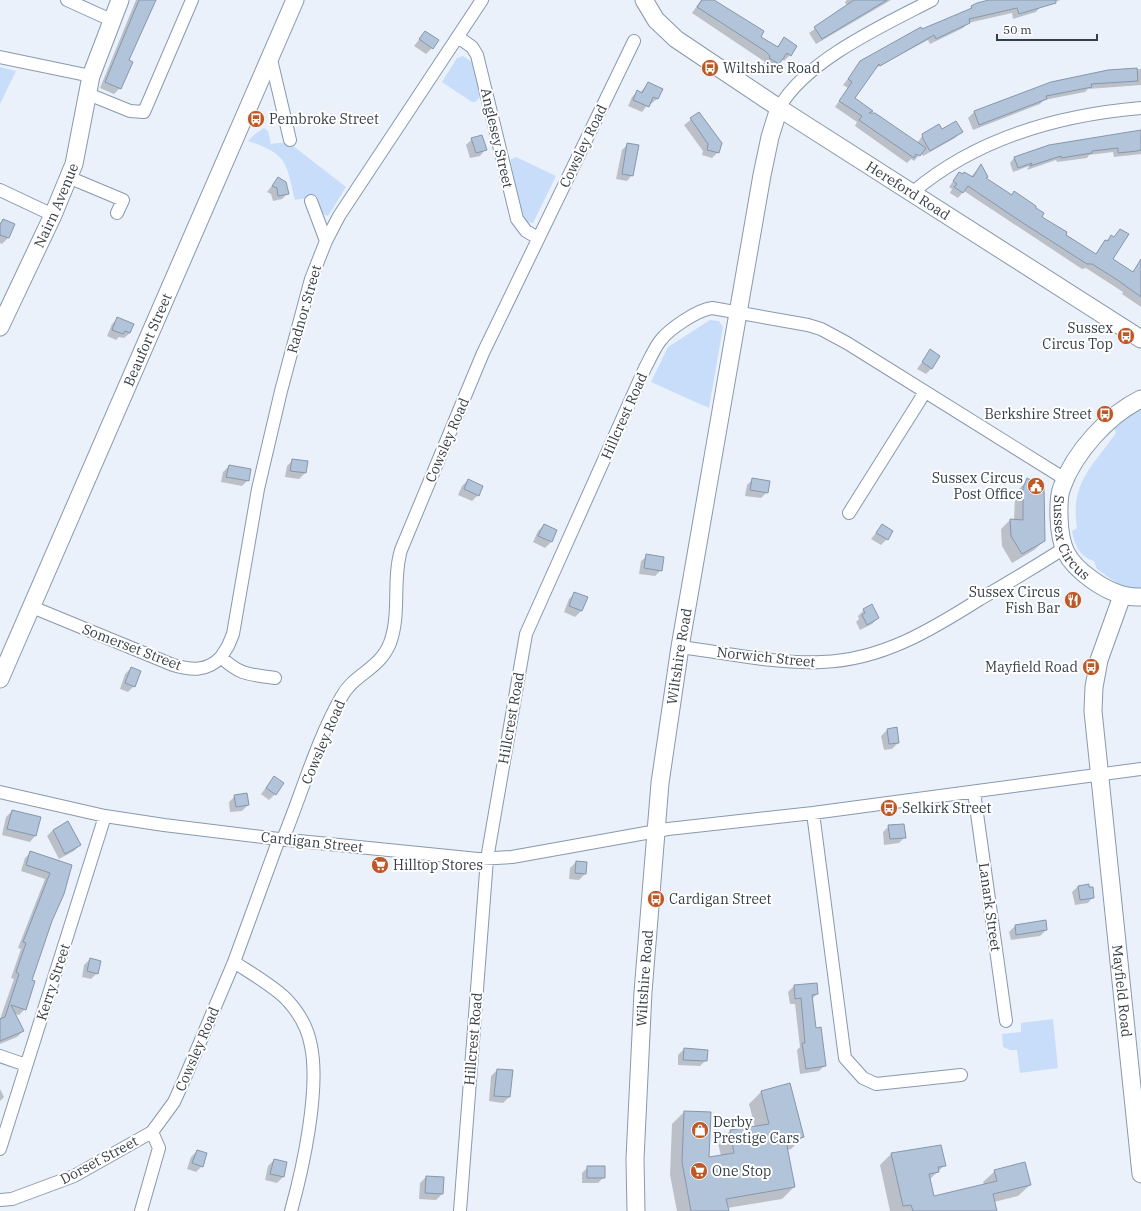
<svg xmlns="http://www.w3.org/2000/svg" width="1141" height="1211" viewBox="0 0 1141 1211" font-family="'IBM Plex Serif',serif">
	<rect width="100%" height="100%" fill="#eaf1fa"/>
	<path fill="#c7ddf9" d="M463,56L472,62L481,97L475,102H472L442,82L457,58Z
		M0,67L16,71L0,104Z
		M264,128L268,131L271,144L288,142L346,187L328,216L322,214L317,196L295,200C286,163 288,154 248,141L255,134Z
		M516,157L556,176L533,223L527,222L523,217L510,160Z
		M710,320L719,321L723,327L709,408L651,382L668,347Z
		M1141,406V587L1140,589L1121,586L1097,569L1094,561C1079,556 1075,546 1072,531L1077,528C1070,483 1092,467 1116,433L1114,427Z
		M1053,1019L1058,1068L1020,1073L1017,1050H1010L1003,1047L1002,1034L1021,1032V1023Z"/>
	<path fill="#0003" d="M136,0H154L128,60L120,88L114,94L100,88Z
		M701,0H714L759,37L776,48L784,39L790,55L784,61L782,59L773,70L763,64L765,62L692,13Z
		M847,0H891L816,44L809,33L847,6L845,2Z
		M992,0H1061L1042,5L1036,12L1013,19L1012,13L968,23L963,28L930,44L928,40L874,69L854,99L872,111L869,114L917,143L923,135L942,130L961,132L955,138L923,156L921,153L914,161L911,159L907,163L855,126L857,122L835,107L848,88L843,85L861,62L921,30L968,11L972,6Z
		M425,32L432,48L426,54L414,46Z
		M1141,69V85L1088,89L1085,92L1044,100L1040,104L973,130L968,118L974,112L1051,83L1108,71Z
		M648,83L657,99L651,104L649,103L642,112L628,106L632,97L638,91L640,93Z
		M699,113L718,152L712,158L702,155L703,151L684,125Z
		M1141,132V154L1114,157L1113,152L1089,155L1087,158L1057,162L1056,160L1027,170L1029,166L1013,172L1010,163L1014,158L1049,146Z
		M472,139L485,150L480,156L470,158L466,145Z
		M628,144L632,175L627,181L616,179L622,150Z
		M980,166L987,177L985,179L1011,196L1014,192L1041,217L1095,255L1105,241L1111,237L1113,238L1120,230L1111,260L1132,272L1138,265L1141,266V307L1122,294L1123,292L1086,268L1082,269L964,191L958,198L950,193L952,189L949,187L959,173L971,177Z
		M278,178L288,193L282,199L273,201L271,194L267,192Z
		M3,220L14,224L8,238L2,244L0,243V223Z
		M118,318L130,333L124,338L119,337L116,340L107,336L112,324Z
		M930,351L932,368L926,374L917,369Z
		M293,460L307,462L305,473L299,479L285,477L287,466Z
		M229,466L248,480L242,486L221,482L223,472Z
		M753,479L767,492L761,498L745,496L747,485Z
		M468,480L478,495L472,501L458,495L462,486Z
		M1028,480L1044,541L1034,550L1012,563L1002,546L1001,529L1010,520H1014L1015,498L1019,489Z
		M544,525L556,530L551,542L545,548L533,542L538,531Z
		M882,525L887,539L881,545L871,539Z
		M647,556L661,570L655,576L639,574L641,561Z
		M575,593L586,598L581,611L575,617L564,612L569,599Z
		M864,610L878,618L872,624L860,630L856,622L859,619L858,616Z
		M131,668L134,686L128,692L120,689L125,674Z
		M887,730L898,743L892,749L884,750L881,736Z
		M274,777L275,794L269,800L261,794Z
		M235,796L248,805L242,811L230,812L229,802Z
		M12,811L35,836L30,842L2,835L6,817Z
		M889,826L905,837L899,843L884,845L883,832Z
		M53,830L80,845L74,851L59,859L47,836Z
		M31,852L71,865L31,980L25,1009L19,1015L14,1014L23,1031L17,1037L0,1044V1019L14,979L11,978L21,949L18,948L45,879L21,871L25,858Z
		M576,862L585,874L579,880L569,879L570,868Z
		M1078,886L1093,897L1088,903L1075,905L1072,892Z
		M1015,926L1046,930L1040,936L1011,940L1009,932Z
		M90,959L97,973L91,979L82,977L84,965Z
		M794,986L817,994L812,999L815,1029L825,1065L819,1071L800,1074L797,1050L800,1047L795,1004H790L788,992Z
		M684,1049L706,1060L700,1066L678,1065V1055Z
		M497,1070L509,1097L503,1103L489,1101L491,1076Z
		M0,1089L4,1097L0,1101Z
		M761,1092L803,1137L791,1149L787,1150L794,1187L782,1199L727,1208L728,1211H677L670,1175L672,1124L684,1112L708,1159L721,1156L718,1143L730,1131L755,1127L749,1104Z
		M197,1151L202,1166L196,1172L187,1169L191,1157Z
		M891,1154L945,1165L929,1180L933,1197L984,1185L983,1182L995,1171L1030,1185L1018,1196L994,1202L996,1211H890L880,1165Z
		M274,1160L286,1163L283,1177L277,1183L265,1180L268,1166Z
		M588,1167L604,1177L598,1183H582V1173Z
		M426,1177L442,1194L436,1200L419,1199L420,1183Z"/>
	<path fill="#b2c4da" stroke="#8697ac" d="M139,0H156L129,60L133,62L121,89L105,82Z
		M702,0H714L764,31L761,37L778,47L784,37L797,46L791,56L787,53L779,64L769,58L770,56L765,51L697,7Z
		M854,0H887L822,39L814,27Z
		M989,0H1056V3L1019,14L1017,8L969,19L970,23L955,30L936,39L934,35L880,66L879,64L855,98L873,111L869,113H875L926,148L920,156L916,154L914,158L859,120L862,116L839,101L852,82L848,79L860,61L921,27L922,29L972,8L971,6L977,3Z
		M425,31L439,40L433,49L419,39Z
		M1137,68L1138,81L1091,84L1092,87L1046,96L1047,99L979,125L974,111L1051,82L1108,70Z
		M648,82L663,89L658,99L653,97L649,107L633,100L637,90L642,93Z
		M699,112L722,143L719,153L707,150L708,144L690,118Z
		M956,121L963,132L930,151L923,139L922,134L939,124L942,129Z
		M1141,130V150L1137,151L1118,153V148L1092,151V153L1061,158V156L1030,166L1032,163L1018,168L1014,157L1049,145Z
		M482,135L487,150L476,153L471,138Z
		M627,143L639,145L633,176L622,174Z
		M981,164L988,177L986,178L1012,195L1014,191L1036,206V208L1044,213L1042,217L1067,232L1066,235L1096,254L1105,240L1108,241L1111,235L1114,237L1120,229L1129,234L1113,259L1133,272L1141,259V297L1116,279L1092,264H1087L1020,221L968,186L963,193L954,187L957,184L953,181L959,172L963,174L964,172L973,177Z
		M278,177L286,182L289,194L278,196L277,188L272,186Z
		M3,219L15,224L9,238L0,235V225Z
		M117,317L134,324L130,333L125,331L123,334L112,330Z
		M930,349L940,356L932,369L922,362Z
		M292,459L308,461L306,473L290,471Z
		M229,465L251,469L249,481L226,477Z
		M752,478L770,481L768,493L750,490Z
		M1027,478L1044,487L1045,541L1022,554L1011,536L1010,519L1023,520V488Z
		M468,479L483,486L479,496L464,489Z
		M544,524L557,530L552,542L538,536Z
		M882,524L893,531L888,540L876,533Z
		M646,554L664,557L662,571L644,568Z
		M574,592L588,597L582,611L569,606Z
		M872,604L879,618L867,625L862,615L865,613L863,609Z
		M131,667L141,671L135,687L125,683Z
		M897,727L899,743L889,744L887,729Z
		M274,776L284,783L276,795L266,788Z
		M247,793L249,805L236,807L234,795Z
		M12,810L41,817L36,836L7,829Z
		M68,821L81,845L65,854L53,830Z
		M904,824L906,838L890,839L888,825Z
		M30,851L72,865L64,894L52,921L32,980L35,981L26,1010L11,1005L24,1031L0,1041V1019L5,1017L19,974L16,972L26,943L23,942L50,873L26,865Z
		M576,861L587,862L586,874L575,873Z
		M1089,884V887H1093L1094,898L1080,900L1078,886Z
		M1046,920L1047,930L1016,935L1015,925Z
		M90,958L101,961L98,974L87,971Z
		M817,983L818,994L812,995L816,1028L821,1027L826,1066L806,1069L802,1043H805L801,998L795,999L794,985Z
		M684,1048L708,1050L707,1061L683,1060Z
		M497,1069L513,1070L510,1097L494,1096Z
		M790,1083L804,1137L786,1141L795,1187L726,1199L729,1211H691L682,1162L684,1111L711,1112L709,1157L734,1153L730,1130L769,1124L761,1091Z
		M941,1145L946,1166L938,1167L939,1172L929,1174L934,1196L997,1181L994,1170L1025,1162L1031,1185L993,1194L997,1211H913L911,1205L903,1206L891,1153Z
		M197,1150L207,1153L203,1167L192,1163Z
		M274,1159L287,1162L284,1177L270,1174Z
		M587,1166H605V1178H587Z
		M426,1176L444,1177L443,1194L425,1193Z"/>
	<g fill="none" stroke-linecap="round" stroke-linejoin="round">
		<defs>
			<path id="street" d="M67,0L111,20
				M458,37L472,47L477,55L517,219L526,231L538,238
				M270,55L290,140
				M0,57L91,76
				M88,94L130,111L144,112L192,0
				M779,108C806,60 884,25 932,0
				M68,177L123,200L117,213
				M0,190L53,215
				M913,192C977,138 1059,115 1141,108
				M311,201L326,241
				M849,513L925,392
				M32,607L173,665C191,670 207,672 221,657C241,676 249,674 275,678
				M680,647C727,653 775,664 822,662C882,660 931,630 980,599C1008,583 1036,566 1063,549
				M221,657L228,646L233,634L258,489L281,391L311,279L326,241L339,216L482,0
				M0,792L105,816L164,825L279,839L478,859L512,857L668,829L813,813L1141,769
				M974,792L1006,1021
				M813,813L845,1058L863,1078L876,1084L961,1075
				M283,839C302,793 317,739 342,696C354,674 380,669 390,643C401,613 392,580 401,550L483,353L634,41
				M234,962C249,972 277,988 288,1001C300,1014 308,1029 311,1046C320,1090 303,1168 291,1211
				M0,1056L26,1065
				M0,1149L105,816
				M0,1200L12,1199L74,1176L152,1132
				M141,1211L159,1148L152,1132L174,1102L184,1080L234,962L279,839
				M460,1211L487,859L526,634L645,368C650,359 654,349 660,341C669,329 697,310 712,308L808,325L821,329L847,343L1065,479"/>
			<g id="secondary">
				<path id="s1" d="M644,0L656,20L676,39L779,108L1141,339"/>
				<path id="s2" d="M0,327L53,215L74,164L91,76L120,0"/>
				<path id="s3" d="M1141,399C1108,415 1074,453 1062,487C1058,497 1059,507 1059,517C1060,547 1066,561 1091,579C1106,590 1122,598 1141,597"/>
				<path id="s4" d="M1122,596L1099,660L1094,687L1093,711L1141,1174"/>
				<path id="s5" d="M0,679L295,0"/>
				<path id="s6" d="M636,1211L635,1159L643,992L660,783L680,647L762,175L770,137L779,108"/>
			</g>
		</defs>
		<use href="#street" stroke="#8899ae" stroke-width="14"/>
		<use href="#secondary" stroke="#8899ae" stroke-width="19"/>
		<use href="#street" stroke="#fff" stroke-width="12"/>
		<use href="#secondary" stroke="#fff" stroke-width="17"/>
	</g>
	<defs>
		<symbol id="bus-disc" viewBox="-11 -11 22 22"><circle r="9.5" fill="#be5927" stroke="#fff"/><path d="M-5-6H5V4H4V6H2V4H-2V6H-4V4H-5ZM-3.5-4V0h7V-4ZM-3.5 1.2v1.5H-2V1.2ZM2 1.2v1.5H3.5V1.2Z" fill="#fff"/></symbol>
		<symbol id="civic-disc" viewBox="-11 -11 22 22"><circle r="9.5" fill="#be5927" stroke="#fff"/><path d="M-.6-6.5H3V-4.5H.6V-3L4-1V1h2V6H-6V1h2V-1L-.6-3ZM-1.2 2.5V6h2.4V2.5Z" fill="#fff"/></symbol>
		<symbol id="restaurant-disc" viewBox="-11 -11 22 22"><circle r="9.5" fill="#be5927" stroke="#fff"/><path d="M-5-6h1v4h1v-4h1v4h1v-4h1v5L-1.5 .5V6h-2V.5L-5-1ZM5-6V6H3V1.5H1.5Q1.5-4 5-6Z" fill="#fff"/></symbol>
		<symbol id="supermarket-disc" viewBox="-11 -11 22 22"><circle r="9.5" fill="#be5927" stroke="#fff"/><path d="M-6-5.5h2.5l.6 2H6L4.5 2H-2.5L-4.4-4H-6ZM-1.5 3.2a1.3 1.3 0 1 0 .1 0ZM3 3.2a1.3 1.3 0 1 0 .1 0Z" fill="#fff"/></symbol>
		<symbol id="shop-disc" viewBox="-11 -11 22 22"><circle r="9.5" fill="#be5927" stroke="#fff"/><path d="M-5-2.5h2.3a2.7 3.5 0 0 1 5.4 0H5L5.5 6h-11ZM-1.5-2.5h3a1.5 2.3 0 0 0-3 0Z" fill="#fff"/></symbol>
	</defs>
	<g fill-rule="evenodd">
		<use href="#bus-disc" x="700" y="58" width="20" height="20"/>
		<use href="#bus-disc" x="246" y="109" width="20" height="20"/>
		<use href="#bus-disc" x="1116" y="326" width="20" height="20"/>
		<use href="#bus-disc" x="1095" y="404" width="20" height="20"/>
		<use href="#civic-disc" x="1026" y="476" width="20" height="20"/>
		<use href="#restaurant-disc" x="1063" y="590" width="20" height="20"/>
		<use href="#bus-disc" x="1081" y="657" width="20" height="20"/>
		<use href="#bus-disc" x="879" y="798" width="20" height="20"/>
		<use href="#supermarket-disc" x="370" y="855" width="20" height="20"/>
		<use href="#bus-disc" x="646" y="889" width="20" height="20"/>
		<use href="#shop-disc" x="690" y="1120" width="20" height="20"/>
		<use href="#supermarket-disc" x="689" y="1161" width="20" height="20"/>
	</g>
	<g text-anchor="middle" stroke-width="4" stroke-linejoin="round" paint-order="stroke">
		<g font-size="14" fill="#363e47" stroke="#fff" text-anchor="start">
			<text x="723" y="73">Wiltshire Road</text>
			<text x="269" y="124">Pembroke Street</text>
			<text x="1113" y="333" text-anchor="end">Sussex<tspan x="1113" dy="16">Circus Top</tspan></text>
			<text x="1092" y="419" text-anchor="end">Berkshire Street</text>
			<text x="1023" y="483" text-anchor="end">Sussex Circus<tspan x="1023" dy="16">Post Office</tspan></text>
			<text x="1060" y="597" text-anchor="end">Sussex Circus<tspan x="1060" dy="16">Fish Bar</tspan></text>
			<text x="1078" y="672" text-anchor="end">Mayfield Road</text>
			<text x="902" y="813">Selkirk Street</text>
			<text x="393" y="870">Hilltop Stores</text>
			<text x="669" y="904">Cardigan Street</text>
			<text x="713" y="1127">Derby<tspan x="713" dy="16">Prestige Cars</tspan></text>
			<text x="712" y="1176">One Stop</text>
		</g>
		<g font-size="14" fill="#363e47" stroke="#fff">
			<text transform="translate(497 138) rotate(77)" y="5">Anglesey Street</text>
			<text transform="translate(583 146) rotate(-64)" y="5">Cowsley Road</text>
			<text dy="5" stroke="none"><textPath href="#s1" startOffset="328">Hereford Road</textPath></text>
			<text dy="5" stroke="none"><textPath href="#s2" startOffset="134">Nairn Avenue</textPath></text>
			<text transform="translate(304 309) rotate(-74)" y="5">Radnor Street</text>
			<text dy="5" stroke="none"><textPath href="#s5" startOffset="370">Beaufort Street</textPath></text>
			<text transform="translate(624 416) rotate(-66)" y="5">Hillcrest Road</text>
			<text transform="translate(447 440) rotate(-67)" y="5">Cowsley Road</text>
			<text dy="5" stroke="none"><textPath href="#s3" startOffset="175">Sussex Circus</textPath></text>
			<text transform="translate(132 647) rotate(21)" y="5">Somerset Street</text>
			<text dy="5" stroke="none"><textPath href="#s6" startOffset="557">Wiltshire Road</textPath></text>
			<text transform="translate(766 657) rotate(6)" y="5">Norwich Street</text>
			<text transform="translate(511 718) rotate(-80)" y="5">Hillcrest Road</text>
			<text transform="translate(323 742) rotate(-67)" y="5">Cowsley Road</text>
			<text transform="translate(312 842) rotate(6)" y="5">Cardigan Street</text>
			<text transform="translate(990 907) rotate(82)" y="5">Lanark Street</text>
			<text dy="5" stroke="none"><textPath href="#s6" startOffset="233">Wiltshire Road</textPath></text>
			<text transform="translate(53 982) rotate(-72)" y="5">Kerry Street</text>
			<text dy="5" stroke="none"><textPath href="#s4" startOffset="401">Mayfield Road</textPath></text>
			<text transform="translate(473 1039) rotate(-85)" y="5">Hillcrest Road</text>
			<text transform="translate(197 1049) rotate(-67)" y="5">Cowsley Road</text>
			<text transform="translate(99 1160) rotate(-28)" y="5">Dorset Street</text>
		</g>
	</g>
	<path d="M997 34v6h100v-6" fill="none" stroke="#363e47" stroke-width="2"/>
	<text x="1003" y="34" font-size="12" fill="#363e47" stroke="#ffffff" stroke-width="3" paint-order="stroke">50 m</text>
</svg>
